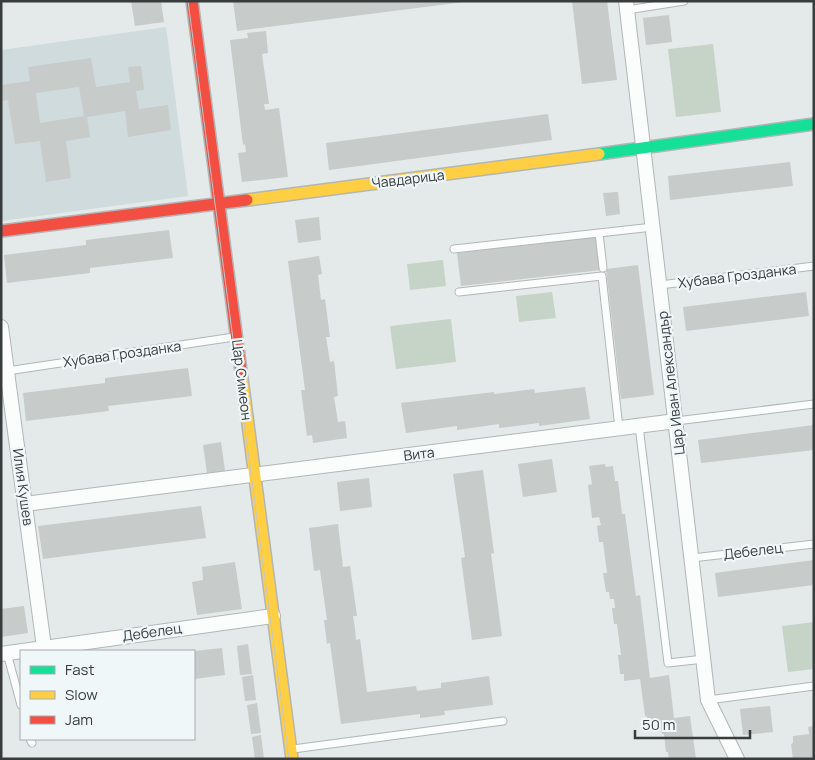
<svg xmlns="http://www.w3.org/2000/svg" width="815" height="760" viewBox="0 0 815 760" font-family="Manrope,sans-serif">
	<rect width="100%" height="100%" fill="#e4e9e9"/>
	<path fill="#d0dbdd" d="M166,27L188,196L1,221V50Z"/>
	<path fill="#c6d4c8" d="M713,44L721,112L676,117L668,49Z
		M443,260L446,286L410,290L407,264Z
		M552,292L556,318L519,322L516,296Z
		M451,319L456,362L396,369L390,326Z
		M814,622V669L788,672L782,626Z"/>
	<path fill="#c7cbca" fill-rule="evenodd" d="M131,1H161L164,22L135,26Z
		M233,1H464V2L237,31Z
		M572,1H607L617,80L582,84Z
		M669,15L672,42L646,45L643,18Z
		M266,31L268,53L262,54L269,104H264L265,110L279,108L288,177L242,182L238,153L246,152L245,144L243,145L230,40L248,38L247,33Z
		M91,58L96,87L130,82L128,67L141,66L144,90L136,91L139,109L168,105L171,130L128,137L125,111L87,117L90,137L66,141L71,178L46,182L40,141L15,144L8,100L1,101V85L30,81L28,67ZM79,87L84,116L40,123L36,93Z
		M548,114L552,140L329,170L326,143Z
		M790,162L793,186L670,200L668,176Z
		M618,192L620,214L606,216L603,193Z
		M319,217L321,240L298,243L295,220Z
		M169,230L173,258L90,268V273L7,283L4,255L86,245V240Z
		M597,237L601,270L461,286L457,253Z
		M319,256L322,274L318,275L321,300L325,299L330,337H326L330,362L334,361L338,396L334,397L338,422L345,421L347,438L313,443L312,435L307,436L301,390H305L288,261Z
		M638,265L654,395L621,399L606,269Z
		M806,292L809,316L686,331L683,307Z
		M188,368L192,396L108,406L109,411L26,421L23,393L105,383V378Z
		M585,387L590,419L539,426V423L499,428V424L457,430V426L406,433L401,403L494,392V394L534,389L535,393Z
		M814,425V450L701,463L698,440Z
		M221,442L225,471L207,473L203,445Z
		M552,459L557,492L523,497L518,464Z
		M605,464L606,467L613,466L615,481H618L622,514H625L636,596L640,595L650,678L669,675L674,718L690,716L696,759H669L668,752H666L664,734H662L660,720L646,722L640,679L624,681V674H620L618,655H621L617,624H614L612,608H615L614,599H610L609,592H606L603,573H607L603,542H599L597,526L601,525L599,517L592,518L588,485L592,484L589,466Z
		M483,470L494,553L491,554L502,636L472,640L461,558L465,557L453,474Z
		M369,478L372,507L340,511L337,482Z
		M201,506L206,538L43,559L38,526Z
		M338,524L343,567L350,566L357,616H353L355,628L356,640L360,639L367,692L416,686L417,691L441,688V683L489,676L493,705L444,711L445,715L420,718V714L341,724L330,643L327,644L324,620H327L320,570L314,571L309,528Z
		M814,560V585L718,597L715,573Z
		M235,562L242,609L197,615L192,582L203,580L202,567Z
		M24,606L28,633L1,637V609Z
		M248,644L252,674L240,675L237,646Z
		M222,648L225,675L194,679V651Z
		M253,675L256,700L245,701L242,677Z
		M257,703L261,733L251,734L247,705Z
		M770,706L773,732L743,735L740,709Z
		M814,726V759H793L791,744L793,743V736L809,734L808,727Z
		M261,735L264,759H255L252,737Z"/>
	<g fill="none" stroke-linecap="round" stroke-linejoin="round">
		<defs>
			<path id="lane" d="M627,10L684,1
				M599,233L603,268
				M454,249L653,227
				M660,285L814,266
				M459,292L602,276L619,428
				M7,371L234,337
				M676,421L814,404
				M639,426L668,663L704,659
				M692,558L814,544
				M7,653L21,705
				M708,700L814,686
				M30,739L32,743
				M293,749L503,721"/>
			<path id="street" d="M626,1L708,700L737,759
				M1,327L44,647
				M25,504L676,421
				M1,654L273,616"/>
			<path id="fast" d="M599,154L814,124"/>
			<path id="slow" d="M247,200L599,154
				M241,371L292,759"/>
			<path id="jam" d="M192,1L241,371
				M1,231L247,200"/>
		</defs>
		<use href="#lane" stroke="#b2b6b6" stroke-width="9"/>
		<use href="#street" stroke="#b2b6b6" stroke-width="16"/>
		<use href="#fast" stroke="#b2b6b6" stroke-width="14"/>
		<use href="#slow" stroke="#b2b6b6" stroke-width="14"/>
		<use href="#jam" stroke="#b2b6b6" stroke-width="14"/>
		<use href="#lane" stroke="#fbfcfc" stroke-width="7"/>
		<use href="#street" stroke="#fbfcfc" stroke-width="14"/>
		<use href="#fast" stroke="#16e098" stroke-width="11"/>
		<use href="#slow" stroke="#ffcf43" stroke-width="11"/>
		<use href="#jam" stroke="#f24e42" stroke-width="11"/>
		<path stroke="#c5c6c6" stroke-width="1" d="M188,1L289,759"/>
	</g>
	<g text-anchor="middle" stroke-width="4.5" stroke-linejoin="round" paint-order="stroke">
		<g font-size="14" fill="#393c3d" stroke="#f0f7f9">
			<text transform="translate(408 179) rotate(-7)" y="5">Чавдарица</text>
			<text transform="translate(737 276) rotate(-7)" y="5">Хубава Грозданка</text>
			<text transform="translate(122 354) rotate(-8)" y="5">Хубава Грозданка</text>
			<text transform="translate(242 380) rotate(83)" y="5">Цар Симеон</text>
			<text transform="translate(671 383) rotate(-97)" y="5">Цар Иван Александър</text>
			<text transform="translate(419 454) rotate(-7)" y="5">Вита</text>
			<text transform="translate(23 487) rotate(82)" y="5">Илия Кушев</text>
			<text transform="translate(753 551) rotate(-7)" y="5">Дебелец</text>
			<text transform="translate(152 632) rotate(-8)" y="5">Дебелец</text>
		</g>
	</g>
	<rect width="815" height="760" fill="none" stroke="#393c3d" stroke-width="5"/>
	<rect x="20" y="650" width="175" height="90" fill="#f0f7f9" stroke="#a7acae"/>
	<rect x="30" y="666" width="25" height="8" fill="#16e098" stroke="#a7acae"/>
	<text x="65" y="675" font-size="15" fill="#393c3d">Fast</text>
	<rect x="30" y="691" width="25" height="8" fill="#ffcf43" stroke="#a7acae"/>
	<text x="65" y="700" font-size="15" fill="#393c3d">Slow</text>
	<rect x="30" y="716" width="25" height="8" fill="#f24e42" stroke="#a7acae"/>
	<text x="65" y="725" font-size="15" fill="#393c3d">Jam</text>
	<path d="M635 730v8h115v-8" fill="none" stroke="#393c3d" stroke-width="2.5"/>
	<text x="642" y="730" font-size="15" fill="#393c3d" stroke="#f0f7f9" stroke-width="4" paint-order="stroke">50 m</text>
</svg>
